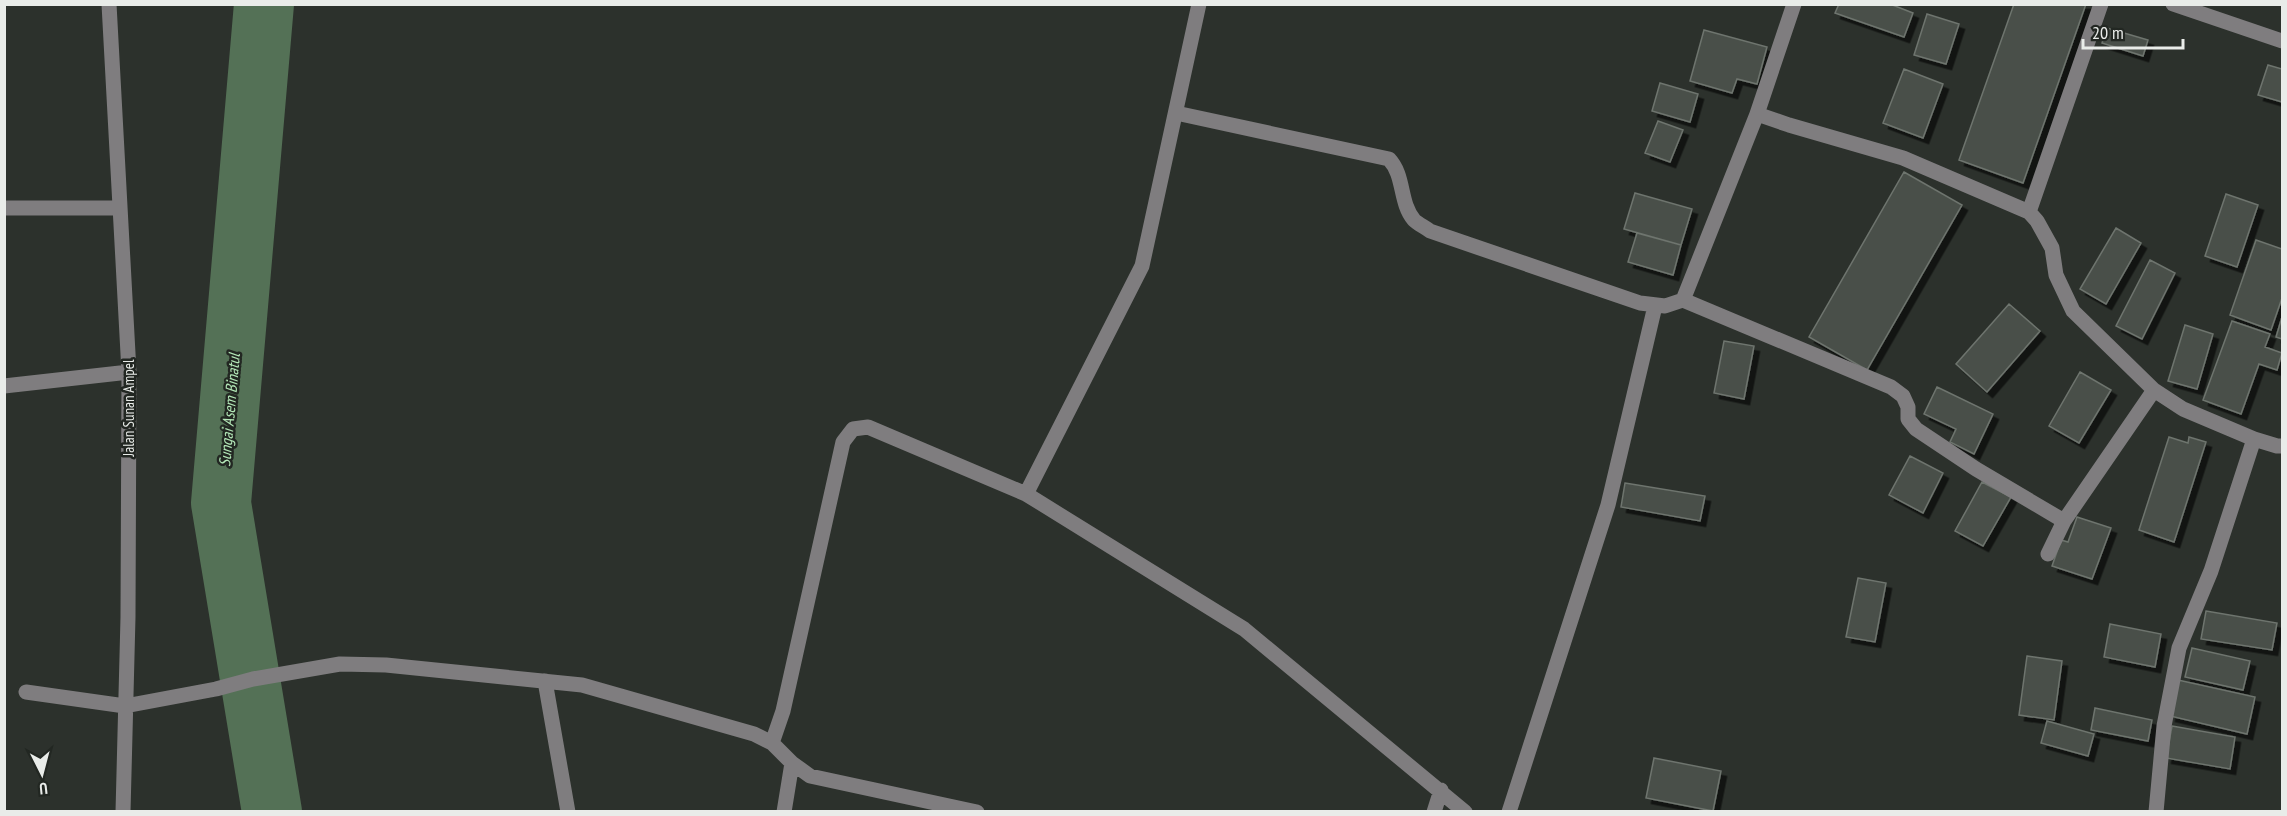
<svg xmlns="http://www.w3.org/2000/svg" width="2287" height="816" viewBox="0 0 2287 816" font-family="'PT Sans Narrow',sans-serif">
	<defs>
		<filter id="shadow"><feDropShadow dx="5.5" dy="5.5" stdDeviation="0" flood-color="#0009"/></filter>
	</defs>
	<rect width="100%" height="100%" fill="#2c312c"/>
	<g fill="none" stroke-linecap="round" stroke-linejoin="round">
		<path stroke="#547156" stroke-width="60" d="M264,4L221,503L272,812"/>
	</g>
	<path fill="#4a504a" stroke="#6e746e" stroke-width="1.5" filter="url(#shadow)" d="M1839,4H1890L1913,13L1904,37L1835,13Z
		M2014,4H2086L2023,183L1959,160Z
		M1927,14L1959,24L1946,64L1914,55Z
		M2107,28L2148,40L2143,56L2102,43Z
		M1704,30L1767,47L1757,84L1737,79L1732,93L1690,81Z
		M2268,65L2282,69V102L2258,95Z
		M1904,69L1943,84L1923,138L1883,123Z
		M1660,83L1698,94L1690,122L1652,111Z
		M1658,121L1683,130L1670,162L1645,153Z
		M1904,172L1962,205L1867,370L1809,337Z
		M1635,193L1692,209L1681,245L1624,229Z
		M2226,194L2258,205L2237,267L2205,256Z
		M2116,228L2141,243L2106,304L2080,289Z
		M1637,233L1681,245L1673,275L1628,262Z
		M2256,240L2282,249V298L2271,330L2230,315Z
		M2150,260L2175,273L2142,339L2116,326Z
		M2009,304L2040,331L1987,392L1956,364Z
		M2282,317V339L2276,337Z
		M2232,321L2270,334L2265,347L2282,353L2277,370L2259,364L2241,414L2203,400Z
		M2185,325L2213,334L2197,389L2168,381Z
		M1724,341L1754,346L1744,399L1714,393Z
		M2080,372L2111,390L2079,443L2049,426Z
		M1937,387L1993,414L1974,454L1950,442L1956,429L1924,414Z
		M2169,437L2188,443L2189,437L2206,442L2174,542L2139,530Z
		M1910,456L1943,473L1923,513L1889,495Z
		M1982,482L2011,497L1983,546L1955,531Z
		M1625,483L1705,496L1700,521L1621,507Z
		M2077,517L2111,528L2092,579L2052,566L2061,540L2068,542Z
		M1858,578L1886,583L1875,642L1846,637Z
		M2206,611L2277,623L2272,650L2201,639Z
		M2110,624L2161,634L2155,667L2104,657Z
		M2192,648L2250,661L2243,690L2185,677Z
		M2027,656L2062,661L2054,720L2019,715Z
		M2178,680L2255,697L2247,734L2170,716Z
		M2095,708L2152,720L2148,741L2091,730Z
		M2047,721L2094,734L2088,756L2041,743Z
		M2172,726L2235,737L2230,769L2166,758Z
		M1654,758L1721,771L1713,811L1646,798Z"/>
	<g fill="none" stroke-linecap="round" stroke-linejoin="round">
		<path stroke="#7f7d7f" stroke-width="15" d="M109,4L129,372L128,617L123,812
			M1794,4L1757,114L1789,125L1903,158L2029,212L2037,221L2052,248L2056,275L2073,311L2154,390L2183,409L2254,439L2277,446H2282
			M2173,4L2282,41
			M1176,113L1389,159C1405,176 1399,202 1414,220C1418,224 1425,227 1430,231L1640,303L1665,306L1683,300L1757,114
			M4,208H120
			M2029,212L2101,4
			M1683,300L1891,387L1903,396L1908,407V419L1916,429L1976,469L2064,521
			M4,386L129,372
			M1026,494L1142,266L1199,4
			M2048,554L2064,521L2154,390
			M545,681L568,812
			M26,692L125,706L216,689L253,679L340,664L386,665L582,685L754,734L772,743L783,711L843,442L853,429L868,427L1026,494L1244,629L1465,812
			M772,743L792,763L810,776L977,812
			M784,812L792,763
			M1434,812L1441,790
			M1509,812L1608,505L1655,306
			M2156,812L2164,726L2179,648L2211,571L2254,439"/>
	</g>
	<g text-anchor="middle" stroke-width="5" stroke-linejoin="round" paint-order="stroke">
		<g font-size="15" fill="#e9ece9" stroke="#222722">
			<text transform="translate(129 408) rotate(-90)" y="5">Jalan Sunan Ampel</text>
		</g>
		<g font-size="16" font-style="italic" fill="#b4e8b8" stroke="#222722">
			<text transform="translate(229 410) rotate(-85)" y="6">Sungai Asem Binatul</text>
		</g>
	</g>
	<rect width="2287" height="816" fill="none" stroke="#e9ece9" stroke-width="12"/>
	<g transform="translate(42 774) rotate(174)" stroke="#222722" stroke-width="4.5" paint-order="stroke">
	<path d="M0-4.5L10 22L0 15L-10 22Z" fill="#e9ece9"/>
	<text y="-9" font-size="16" font-weight="bold" text-anchor="middle" fill="#e9ece9">U</text>
	</g>
	<path d="M2083 39v9h100v-9" fill="none" stroke="#e9ece9" stroke-width="3"/>
	<text x="2092" y="39" font-size="18" fill="#e9ece9" stroke="#222722" stroke-width="4.5" paint-order="stroke">20 m</text>
</svg>
